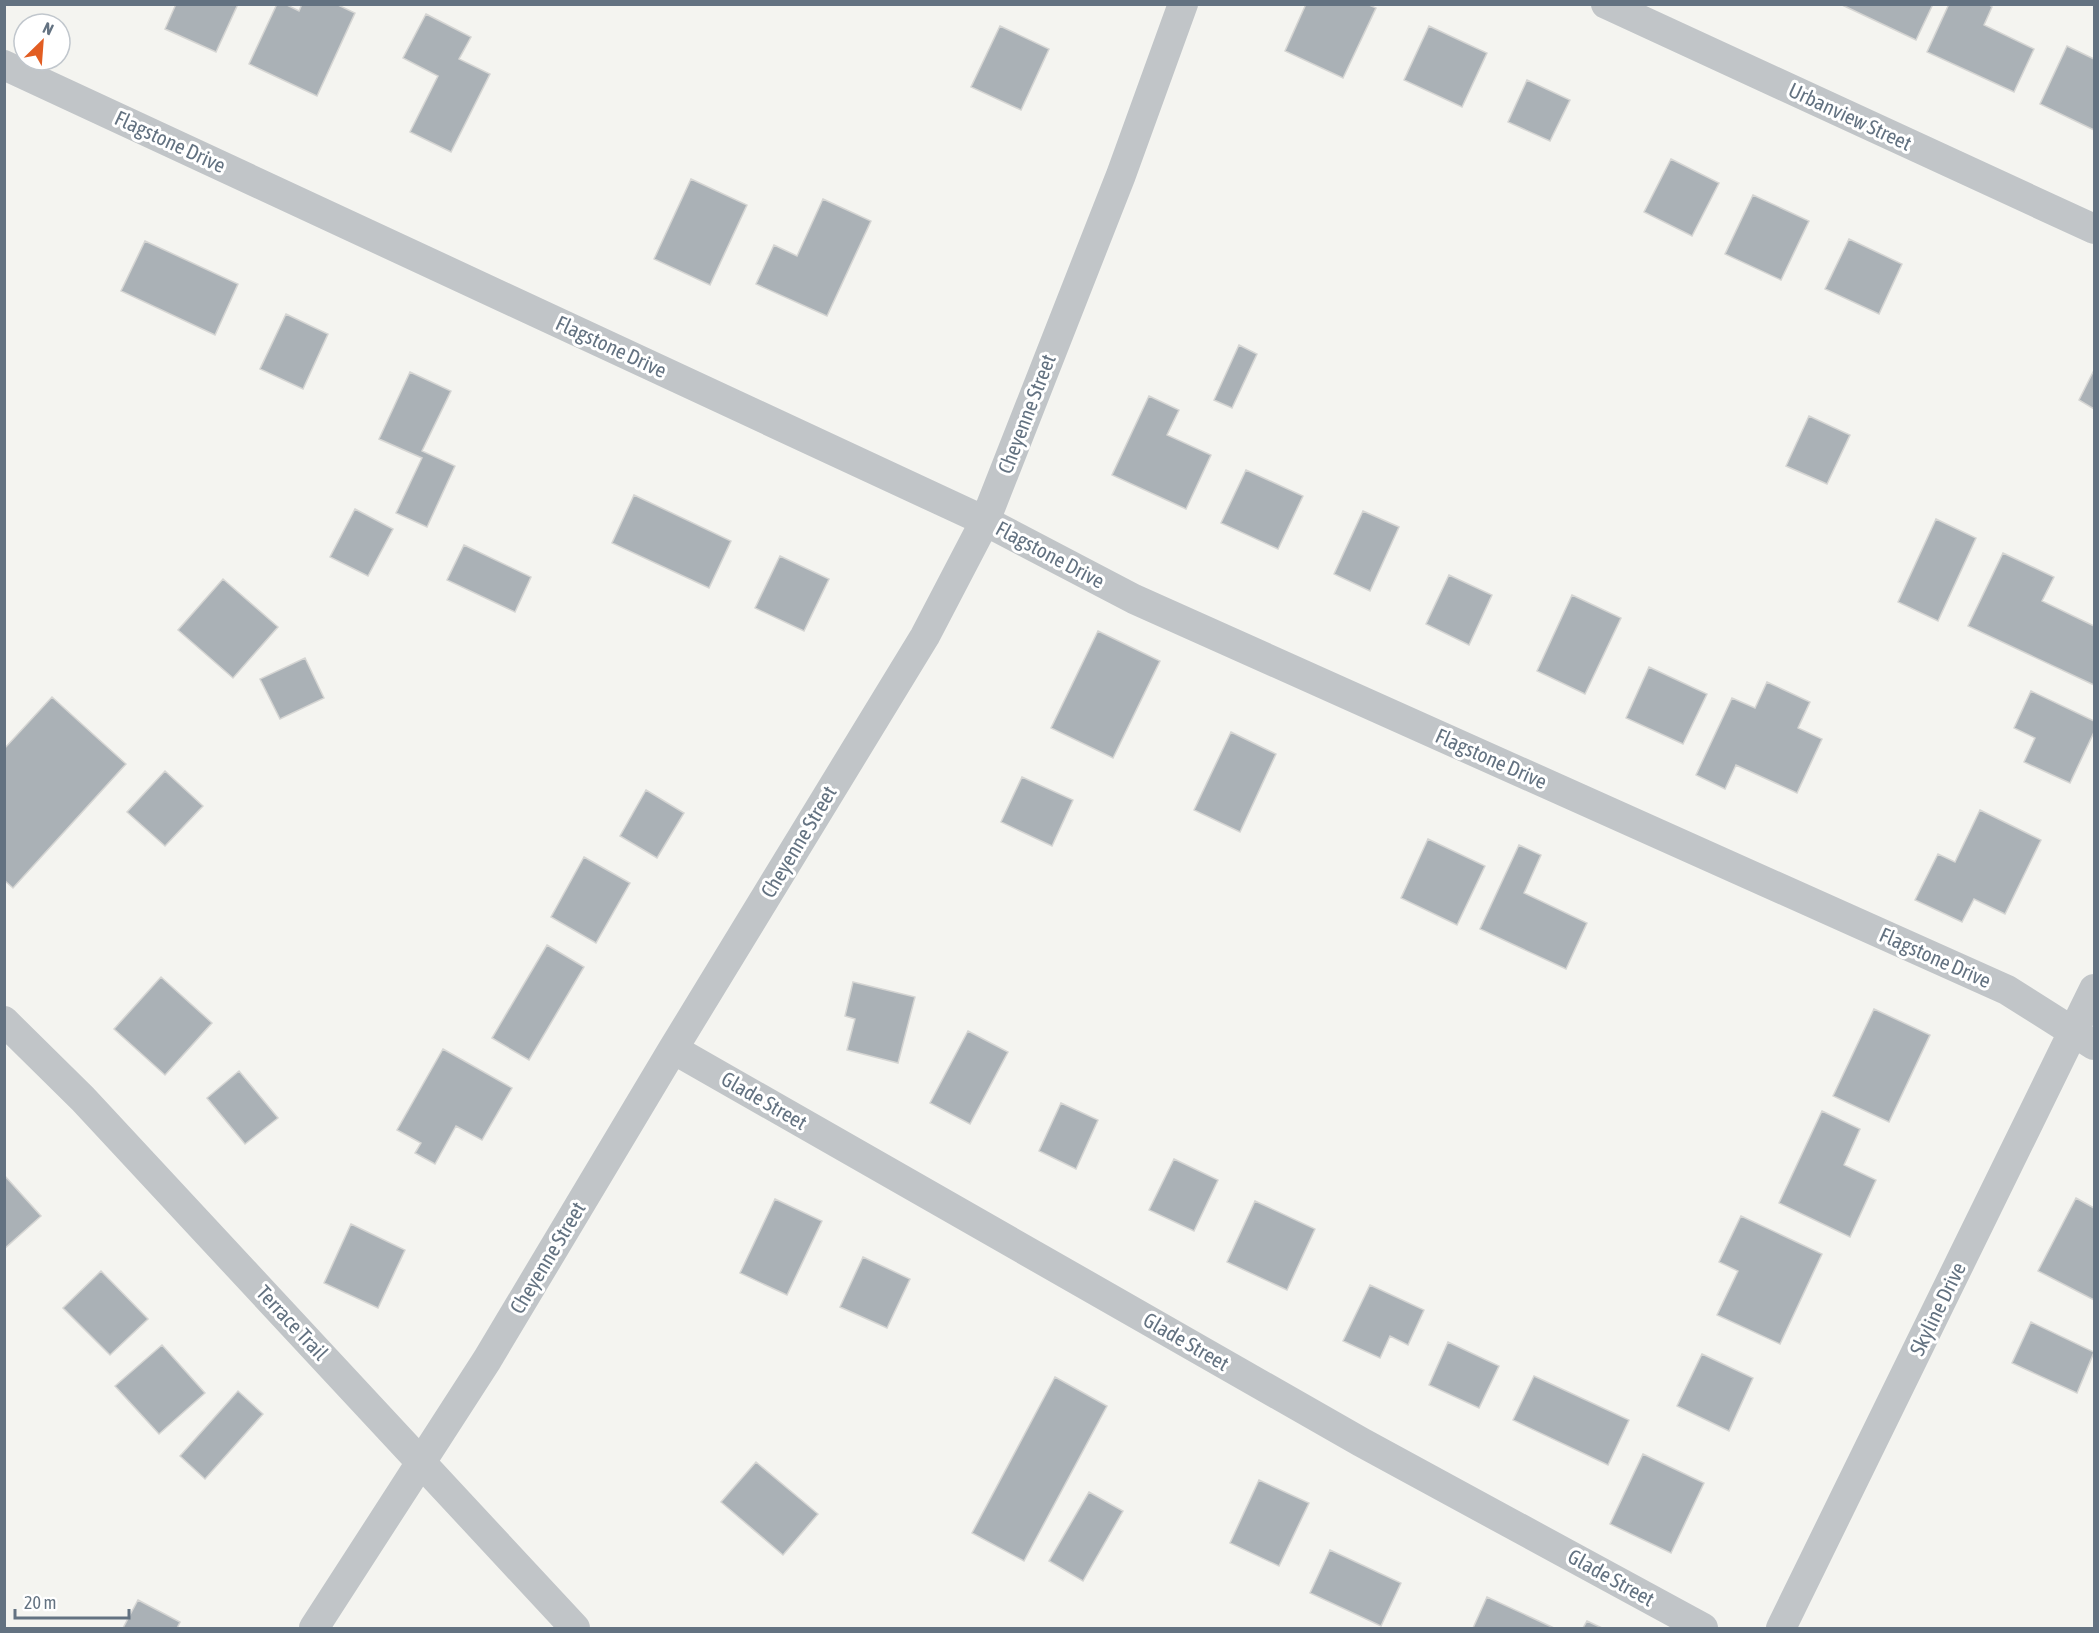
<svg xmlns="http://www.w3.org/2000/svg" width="2099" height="1633" viewBox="0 0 2099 1633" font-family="'Asap Condensed',sans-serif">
	<rect width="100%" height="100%" fill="#f4f4f0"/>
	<path fill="#aab1b6" stroke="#d5d5d3" stroke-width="1.5" d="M176,4H238L216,52L165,29Z
		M277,4H285L299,11L302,4H336L355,13L317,96L249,64Z
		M1306,4H1367L1376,8L1343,78L1285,51Z
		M1840,4H1933L1916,40Z
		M1949,4H1988L1992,7L1984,25L2034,49L2014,92L1927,52Z
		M426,14L471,37L459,59L490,74L451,152L410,132L438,76L403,58Z
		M1000,26L1049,49L1021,110L971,87Z
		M1429,26L1487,53L1462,107L1404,80Z
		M2067,46L2094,59V130L2040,104Z
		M1527,80L1570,100L1550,141L1508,122Z
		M1671,159L1719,183L1692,236L1644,212Z
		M691,179L747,205L710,285L654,259Z
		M1753,195L1809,221L1781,280L1725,254Z
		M823,199L871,221L827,316L756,284L774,245L797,256Z
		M1849,239L1902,264L1879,314L1825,289Z
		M145,241L238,284L215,335L121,291Z
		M286,314L328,334L303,389L260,369Z
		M1239,345L1257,354L1232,408L1214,400Z
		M2094,370V409L2079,400Z
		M410,372L451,391L422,451L455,466L427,527L396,513L422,458L379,439Z
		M1149,396L1179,410L1167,435L1211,455L1186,509L1112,475Z
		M1809,416L1850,435L1827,484L1786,466Z
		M1246,470L1303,496L1278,549L1221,523Z
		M634,495L731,541L709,588L612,543Z
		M355,509L393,529L368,576L330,557Z
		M1363,511L1399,527L1370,591L1334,574Z
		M1936,519L1976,538L1938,621L1898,602Z
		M464,545L531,577L515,612L447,580Z
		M2003,553L2054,577L2042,601L2094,626V685L1968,626Z
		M780,556L829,579L804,631L755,608Z
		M1449,575L1492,595L1469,645L1426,624Z
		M223,579L278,627L233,678L178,630Z
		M1572,595L1621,618L1585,694L1537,671Z
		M1098,631L1160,661L1113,758L1051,728Z
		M305,658L324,698L280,719L260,679Z
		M1649,667L1707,694L1683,744L1626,718Z
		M1767,682L1810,702L1798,728L1822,739L1797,793L1736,765L1725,789L1696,775L1732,698L1755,708Z
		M2031,691L2094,721V732L2070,783L2024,762L2035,738L2014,728Z
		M52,697L126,764L13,888L4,880V749Z
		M1231,732L1276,754L1240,832L1194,810Z
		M165,771L203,806L165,846L127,812Z
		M1022,777L1073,800L1052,846L1001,822Z
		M646,790L684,813L657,858L620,836Z
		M1980,810L2041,840L2005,914L1974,899L1962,922L1915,900L1938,854L1955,862Z
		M1428,839L1485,866L1457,925L1401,898Z
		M1519,845L1541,855L1524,893L1587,923L1566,969L1480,929Z
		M584,857L630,883L596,943L551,917Z
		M547,945L584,967L529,1060L492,1038Z
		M161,977L212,1023L165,1075L114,1029Z
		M853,982L915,997L898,1063L847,1050L855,1019L845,1016Z
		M1874,1009L1930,1035L1889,1122L1833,1096Z
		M968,1031L1008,1052L970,1124L930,1103Z
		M443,1049L512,1088L482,1140L456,1126L435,1164L415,1153L421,1143L397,1130Z
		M239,1071L278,1118L245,1144L207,1098Z
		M1061,1103L1098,1120L1076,1169L1039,1151Z
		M1822,1111L1860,1129L1844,1165L1876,1180L1850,1237L1779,1203Z
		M1174,1159L1218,1180L1194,1231L1149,1210Z
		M4,1175L41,1216L4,1249Z
		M2076,1198L2094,1208V1300L2038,1271Z
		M775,1199L822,1221L787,1295L740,1273Z
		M1255,1201L1315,1229L1287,1290L1227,1262Z
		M1741,1216L1822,1254L1780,1344L1717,1315L1738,1271L1719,1262Z
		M351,1224L405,1250L378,1308L324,1283Z
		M863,1257L910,1279L887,1328L840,1307Z
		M101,1271L148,1319L110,1355L63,1308Z
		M1370,1285L1424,1310L1408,1345L1390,1336L1380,1358L1343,1341Z
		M2031,1322L2094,1352L2077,1393L2012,1363Z
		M1448,1342L1499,1366L1479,1408L1429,1385Z
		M162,1345L205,1393L159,1434L115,1386Z
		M1702,1354L1753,1378L1729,1431L1677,1406Z
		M1534,1376L1629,1420L1608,1465L1513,1420Z
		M1055,1377L1107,1406L1024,1561L972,1533Z
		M238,1391L263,1414L205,1479L180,1456Z
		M1643,1454L1704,1483L1671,1553L1610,1524Z
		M756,1462L818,1514L783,1555L721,1502Z
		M1259,1480L1309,1503L1279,1566L1230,1543Z
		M1089,1492L1123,1511L1083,1581L1049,1561Z
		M1330,1550L1401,1583L1381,1626L1310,1593Z
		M1487,1597L1554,1628H1473Z
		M138,1600L180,1622L177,1628H123Z
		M1587,1621L1602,1628H1583Z"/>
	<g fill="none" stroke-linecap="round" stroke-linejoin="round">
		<path stroke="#c1c5c8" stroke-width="30" d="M1606,4L2094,229
			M4,65L985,521L1134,599L2007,990L2094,1045
			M4,1021L83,1099L575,1628
			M673,1049L1361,1442L1703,1628
			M314,1628L487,1360L673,1049L925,636L985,521L1121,175L1183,4
			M1781,1628L2094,989"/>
	</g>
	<g text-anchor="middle" stroke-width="6" stroke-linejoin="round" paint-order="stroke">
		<g font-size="21" fill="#637281" stroke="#fff">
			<text transform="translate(1850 117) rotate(25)" y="7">Urbanview Street</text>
			<text transform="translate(170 142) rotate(25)" y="7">Flagstone Drive</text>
			<text transform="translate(611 347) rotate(25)" y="7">Flagstone Drive</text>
			<text transform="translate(1027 414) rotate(-69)" y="7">Cheyenne Street</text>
			<text transform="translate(1050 555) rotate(28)" y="7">Flagstone Drive</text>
			<text transform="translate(1491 759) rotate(24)" y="7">Flagstone Drive</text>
			<text transform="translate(799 842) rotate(-59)" y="7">Cheyenne Street</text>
			<text transform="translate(1935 958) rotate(24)" y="7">Flagstone Drive</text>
			<text transform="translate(764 1101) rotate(30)" y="7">Glade Street</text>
			<text transform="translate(548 1258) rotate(-59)" y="7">Cheyenne Street</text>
			<text transform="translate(1938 1309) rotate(-64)" y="7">Skyline Drive</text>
			<text transform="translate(292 1323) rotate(47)" y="7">Terrace Trail</text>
			<text transform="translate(1186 1342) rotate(30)" y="7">Glade Street</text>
			<text transform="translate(1611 1578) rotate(29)" y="7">Glade Street</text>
		</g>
	</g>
	<rect width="2099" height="1633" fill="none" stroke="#637281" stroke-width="12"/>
	<g transform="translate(42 42) rotate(25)"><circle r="28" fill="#ffffff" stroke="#c1c7cd" stroke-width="1.5"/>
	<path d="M0-4.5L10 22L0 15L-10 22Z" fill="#e25d22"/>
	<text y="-9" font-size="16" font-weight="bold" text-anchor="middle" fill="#637281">N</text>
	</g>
	<path d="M15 1609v9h114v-9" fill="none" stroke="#637281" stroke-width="3"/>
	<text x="24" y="1609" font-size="18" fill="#637281" stroke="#ffffff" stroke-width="4.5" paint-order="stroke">20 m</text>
</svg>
